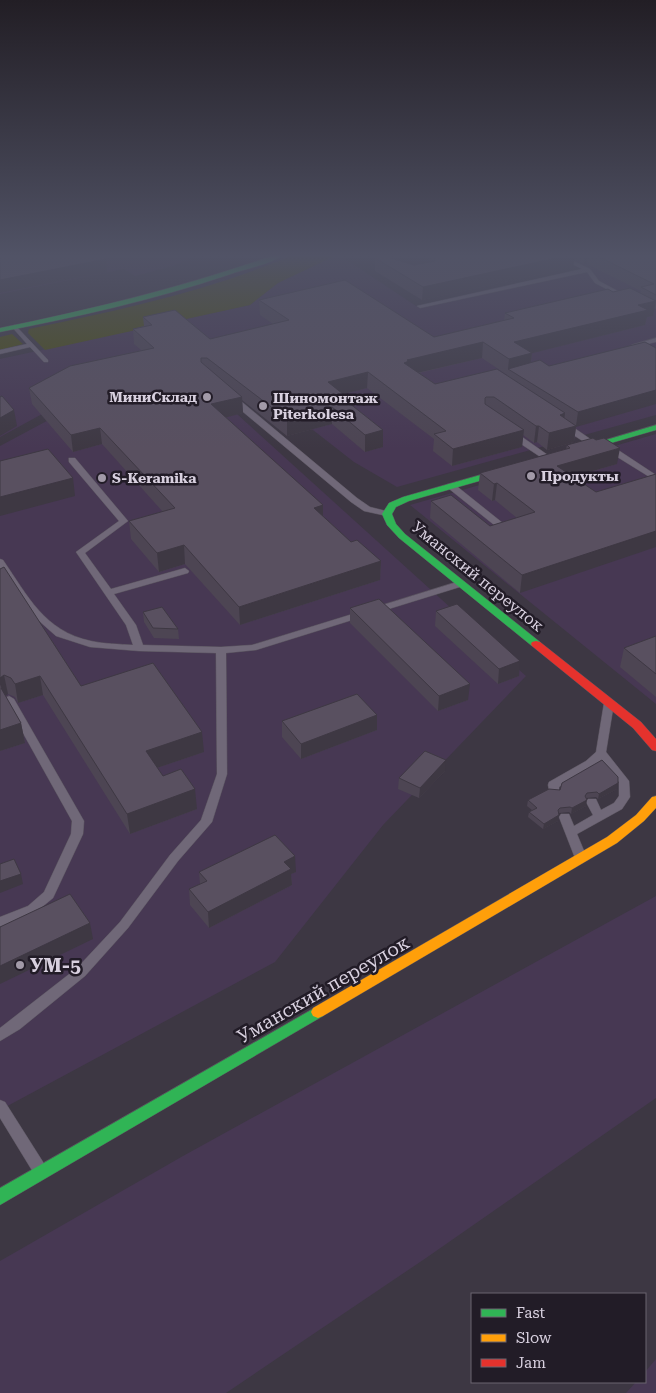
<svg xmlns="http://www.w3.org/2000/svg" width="656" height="1393" viewBox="0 0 656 1393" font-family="'Roboto Serif',serif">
	<rect width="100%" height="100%" fill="#3d3743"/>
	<path fill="#473853" d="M0,254H198L173,266L135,276L124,269L0,294Z
		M338,254L416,306L588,269L559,254H656V415L397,487L354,462L226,362L66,401L0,437V359L250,305L278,283Z
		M196,377L526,676L383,825L275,962L0,1110V446L71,408Z
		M656,434V704L410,505Z
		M656,896V1098L426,1258L226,1393H0V1261L183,1156Z
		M656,1359V1393H626L636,1382H645V1372Z"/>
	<path fill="#4a4d0f" d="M295,254H339L278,283L250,305L45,350L28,333L29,329C119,310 210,291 295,254Z
		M12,334L23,344L0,350V337Z"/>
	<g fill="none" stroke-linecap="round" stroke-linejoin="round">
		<defs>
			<path id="lane" d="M119,254H125L127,255L124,257Z
				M552,254H559L590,269L599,281L629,297L624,298L595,283L587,272L420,308L417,306L582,269Z
				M15,325L48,360V362H44L30,347L0,354V350L27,344L12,327Z
				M656,338V342L635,347L632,345Z
				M230,397H236L357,498L370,507L390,512V516H387L364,511L351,502L230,401Z
				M561,423H567L599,445L595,447H592L561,427Z
				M509,432H515L552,458L551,460H545L509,436Z
				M606,446H612L656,475V481L606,450Z
				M69,458H75L128,521L85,553L111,589L185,568L189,571L188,573L114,594L136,625L143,645L221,647L252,645L359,612H365L367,614L365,616L256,650L226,653L227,774L212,822L178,861L128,928L85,976L20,1029L0,1041V1028L77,968L120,922L170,855L201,820L217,774L216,653L139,651L90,647L56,636L29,612L0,569V559L3,560C28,596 44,631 91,641C104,644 119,644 133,645L126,625L76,552L119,521L69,462Z
				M448,484H454L509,528V532H503L448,488Z
				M460,581L463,582L464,584L463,586L379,612H373L371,610L373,608Z
				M9,696L14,699L84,821L83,834L53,898L36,912L0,927V917L28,906L44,892L71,834L72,821L4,699Z
				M609,700L614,703L606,752L629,781L630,797L622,809L577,834L587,858L585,861H577L575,858L559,817L561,814H569L574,826L593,815L586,802L588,799H596L601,810L614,803L619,796V782L601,760L594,767L559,787V791L558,794H550L548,785L549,782L586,761L596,752L604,703Z
				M0,1100L5,1102L43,1162L45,1167L43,1172L38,1174L33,1172L0,1118Z"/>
			<path id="fast" d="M277,254H285C272,264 245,269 228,275C154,300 77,317 0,332V328C94,309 187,286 277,254Z
				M656,425V430L573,454L569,451Z
				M515,465L519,468L518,470L409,501L396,507L392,514L396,524L405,534L540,642L541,644L540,646H532L399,538L387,525L382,514L389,503L403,497Z
				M318,1006L323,1008L325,1012L323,1016L0,1205V1188Z"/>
			<path id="slow" d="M656,796V808L644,821L617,843L323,1016L318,1018L313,1016L311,1012L313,1008L607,837L636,815L652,797Z"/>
			<path id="jam" d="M536,641L540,642L641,722L656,739V751L652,750L633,728L532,646L531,644L532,642Z"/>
		</defs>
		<use href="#lane" stroke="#59535e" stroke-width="1"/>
		<use href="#fast" stroke="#59535e" stroke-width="1"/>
		<use href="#slow" stroke="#59535e" stroke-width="1"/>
		<use href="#jam" stroke="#59535e" stroke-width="1"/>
		<use href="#lane" fill="#706878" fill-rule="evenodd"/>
		<use href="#fast" fill="#30b455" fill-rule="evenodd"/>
		<use href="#slow" fill="#ff9f0a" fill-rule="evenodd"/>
		<use href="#jam" fill="#e5322d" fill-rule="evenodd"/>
	</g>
	<path fill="#4d4553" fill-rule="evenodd" d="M429,254H656V309L654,308L653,316L647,317L645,325L532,353L531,363L549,366L645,342L576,427L574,442L547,450L537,442L534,443L523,435L522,447L452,466L433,451L434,439L367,388L343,394L348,401L383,447L365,452L332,424L287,436L242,400L243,413L226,417L323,516L351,542L381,561L380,580L240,625L185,564L159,572L131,539L129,521L163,512L102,444L73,452L32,404L29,388L141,350L134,344L133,329L144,326L143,317L210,339L273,324L260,315L259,300L434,337L504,320L505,313L613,292L640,293L641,291L587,264H584L574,259L573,267L422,300L375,271V258L414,265L430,262L429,258ZM482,358L507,375L435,384L419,373Z
		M567,445L617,464L573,477L520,593L430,518L431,501L490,526L517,518L495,500L492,501L478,490L480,473L566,449Z
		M0,569L81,686L204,752L157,768L163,776L197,809L130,834L43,695L18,703L15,697L8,694L5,696L21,723L25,743L0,751Z
		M350,608L468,700L438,711L350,623Z
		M436,611L519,676L498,684L435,626Z
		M143,612L178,629L179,639L154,638L144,622Z
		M656,636V697L620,667L624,648Z
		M282,721L377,730L301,759L282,737Z
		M445,771L419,798L398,789L399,778Z
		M617,789L598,799L596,797L586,798V806L571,814L569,812L559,813L558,821L543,829L528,817L529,812L532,810L527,806L528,800L560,790Z
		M199,872H296L291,874L292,885L209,928L190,905L189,889L200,884Z"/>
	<path fill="#3e3843" d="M575,254L573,267L422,300L423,287Z
		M586,254H588L587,264H584Z
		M106,259L107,272L0,293V280Z
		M656,301L653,316L647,317L645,325L513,358L514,342L638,305Z
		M483,342L482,358L408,375L404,363L407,360Z
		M532,353L530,369H508L509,359Z
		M368,372L367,388L328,398V382Z
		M656,390V404L576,427L574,442L547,450L549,433L560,415L565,413L563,429L576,426L578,412Z
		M242,397L243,413L212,421L211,404Z
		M332,407V424L287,436V419Z
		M14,410L17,426L0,436V418Z
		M536,426H539L537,442L534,443Z
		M100,428L102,444L73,452L71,435Z
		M383,430V447L365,452V435Z
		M524,430L522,447L452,466L453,449Z
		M620,448L617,464L555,482L557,466Z
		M73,478L75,496L0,516V497Z
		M497,483L495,500L492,501L494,484Z
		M323,505V523L314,508Z
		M656,531V547L520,593L522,575Z
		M184,545L185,564L159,572L157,553Z
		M381,561L380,580L240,625L239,607Z
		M520,661L519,676L498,684L499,669Z
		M4,675L8,694L4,697L0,688V678Z
		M40,676L43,695L18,703L15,684Z
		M470,684L468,700L438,711L439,696Z
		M377,715V730L301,759V744Z
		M21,723L25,743L0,751V730Z
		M202,732L204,752L148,771L146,751Z
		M446,760L445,771L419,798L420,788Z
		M618,783L617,789L598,799L599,794Z
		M195,789L197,809L130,834L127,814Z
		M587,800L586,806L571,814L572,808Z
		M559,815L558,821L543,829L544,824Z
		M295,856L296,872L291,874L292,885L209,928L208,912L284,862Z
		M21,874L23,884L0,893V881Z
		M90,923L93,939L0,984V966Z"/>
	<path fill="#595060" stroke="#3e3843" d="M0,254H99L106,259L0,280Z
		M378,254L414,265L435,261L433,254H575L423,287L375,258Z
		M593,254H656V295L641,287L654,284Z
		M345,280L434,337L514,318L505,313L608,289L613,292L630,288L656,301L638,305L648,310L514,342L532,353L509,359L483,342L407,360L409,361L404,363L435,384L497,369L565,413L560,415L576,426L549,433L539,426H536L494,397H486L485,398V404L524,430L453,449L434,434L446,431L368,372L328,382L348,398L344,399L383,430L365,435L332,407L287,419L207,358H201V362L242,397L211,404L323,505L314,508L351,542L357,540L381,561L239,607L184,545L157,553L129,521L175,508L100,428L71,435L29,388L70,366L154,348L133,329L152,325L143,317L175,310L210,339L289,320L259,300Z
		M645,342L656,348V390L578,412L508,369L540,360L549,366Z
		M2,396L14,410L0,418V397Z
		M593,438L596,440L604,438L620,448L557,466L596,492L656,474V531L522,575L431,501L451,495L490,526L535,512L497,483L494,484L480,473L570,448L567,445Z
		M48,449L73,478L0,497V461Z
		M4,567L81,686L153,663L202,732L146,751L163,776L181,769L195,789L127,814L40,676L15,684L11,678L4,675L0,678V569Z
		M379,599L470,684L439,696L350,608Z
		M457,604L520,661L499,669L436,611Z
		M162,607L178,629L153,628L143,612Z
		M656,636V674L624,648Z
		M0,683L2,688H1L21,723L0,730Z
		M357,694L377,715L301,744L282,721Z
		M425,751L446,760L420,788L399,778Z
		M602,760L618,777V783L599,794L597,792L587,793L585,796L587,800L572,808L570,807L560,808L558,810L559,815L544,824L529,812L537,808L528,800L549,789L560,790L562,783Z
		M275,835L295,856L284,862L291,869L208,912L189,889L207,881L199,872Z
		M14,859L21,874L0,881V864Z
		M70,894L90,923L0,966V927Z"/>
	<linearGradient id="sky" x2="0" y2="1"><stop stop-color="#221e25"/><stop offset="0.57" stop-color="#515366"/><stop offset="1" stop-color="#515366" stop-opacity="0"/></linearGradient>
	<rect width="656" height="449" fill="url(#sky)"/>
	<g fill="#a29aa8" stroke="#221c27" stroke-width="2">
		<circle cx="207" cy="397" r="5"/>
		<circle cx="263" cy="406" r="5"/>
		<circle cx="531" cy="476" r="5"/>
		<circle cx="102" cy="478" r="5"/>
		<circle cx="20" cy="965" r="5"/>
	</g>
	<g text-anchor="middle" stroke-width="5" stroke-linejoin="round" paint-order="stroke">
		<g font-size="14" font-weight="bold" fill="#d8d0df" stroke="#221c27" text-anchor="start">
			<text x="197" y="402" text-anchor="end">МиниСклад</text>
			<text x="273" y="403">Шиномонтаж<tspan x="273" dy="16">Piterkolesa</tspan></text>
			<text x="541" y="481">Продукты</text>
			<text x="112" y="483">S-Keramika</text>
		</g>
		<g font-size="16" fill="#d8d0df" stroke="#221c27">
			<text transform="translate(478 576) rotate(39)" y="6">Уманский переулок</text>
		</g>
		<g font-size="19" font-weight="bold" fill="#d8d0df" stroke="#221c27" text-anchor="start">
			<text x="30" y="972">УМ-5</text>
		</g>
		<g font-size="19" fill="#d8d0df" stroke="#221c27">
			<text transform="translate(323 989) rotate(-30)" y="7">Уманский переулок</text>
		</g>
	</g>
	<rect x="471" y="1293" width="175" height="90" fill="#221c27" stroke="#6b6471"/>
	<rect x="481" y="1309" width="25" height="8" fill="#30b455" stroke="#6b6471"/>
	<text x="516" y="1318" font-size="15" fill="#d8d0df">Fast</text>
	<rect x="481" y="1334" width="25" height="8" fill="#ff9f0a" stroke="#6b6471"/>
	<text x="516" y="1343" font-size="15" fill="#d8d0df">Slow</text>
	<rect x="481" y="1359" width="25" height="8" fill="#e5322d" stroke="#6b6471"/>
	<text x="516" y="1368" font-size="15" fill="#d8d0df">Jam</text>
</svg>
